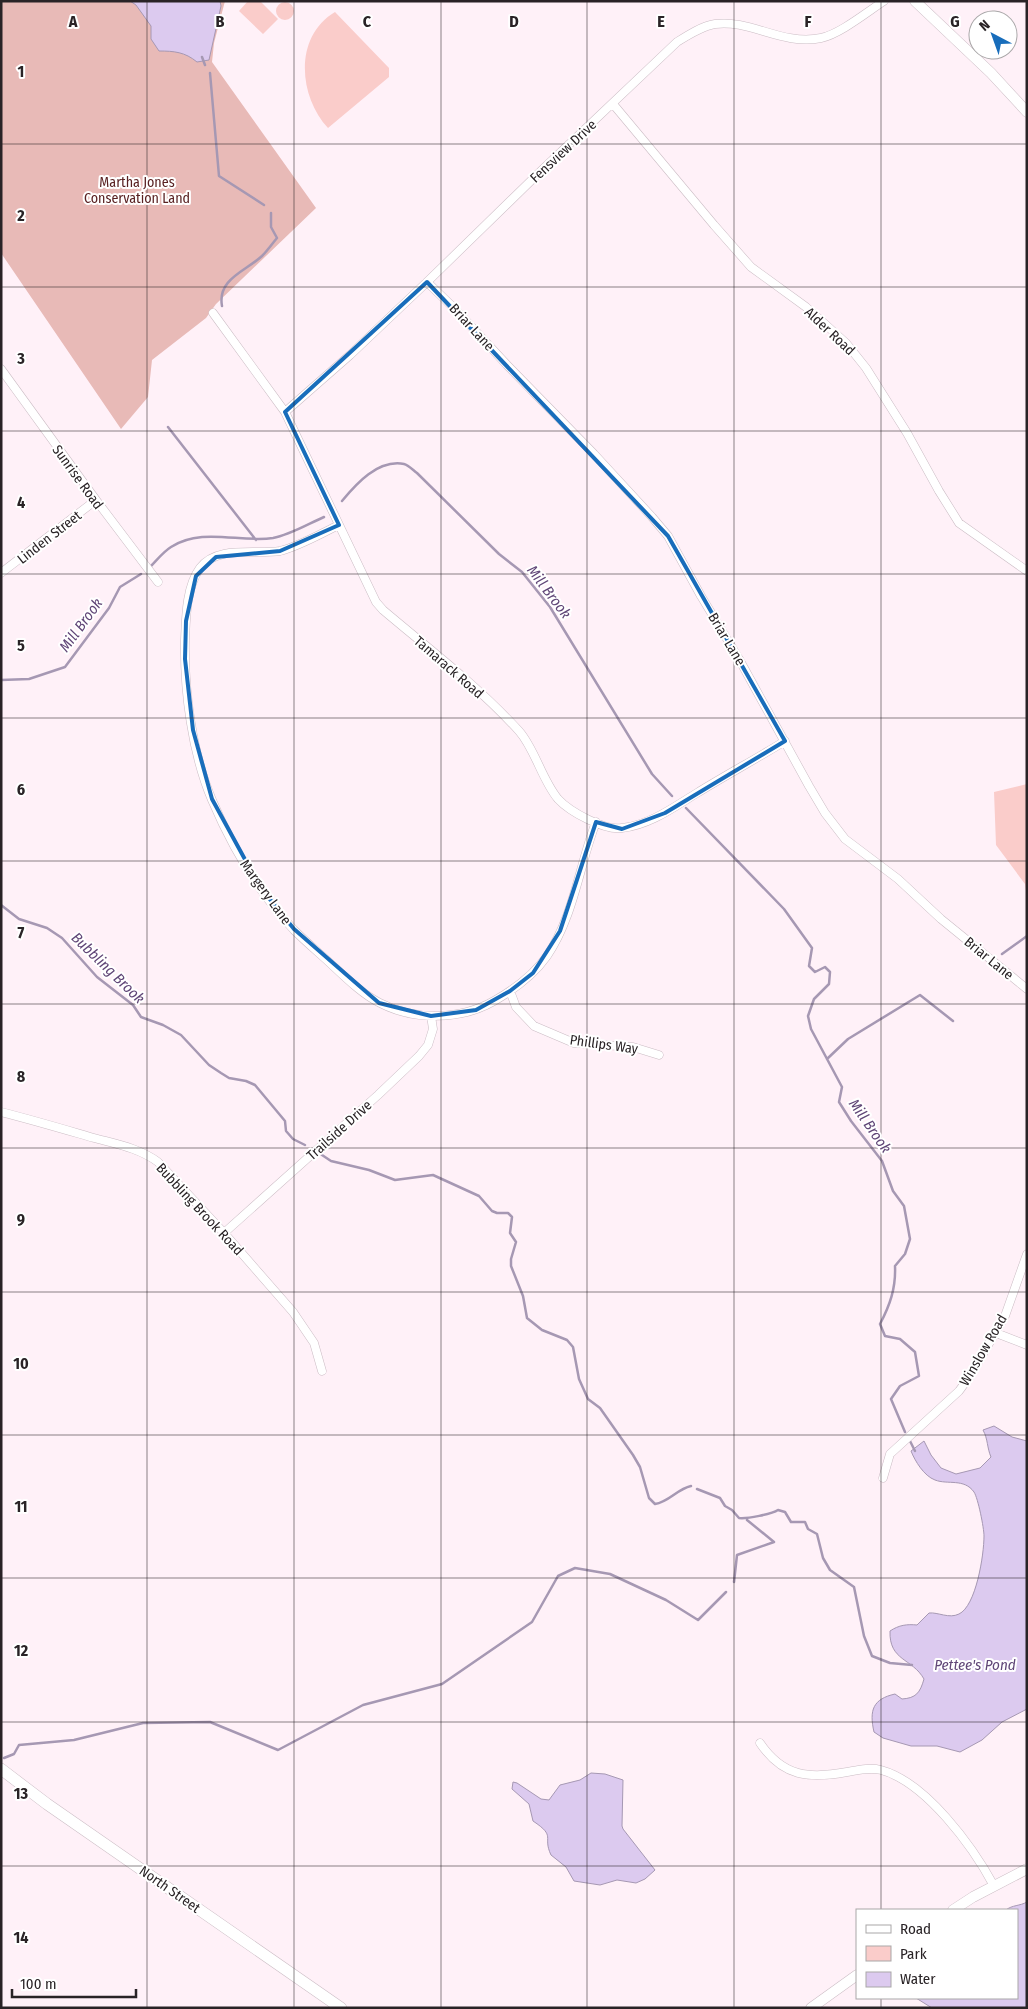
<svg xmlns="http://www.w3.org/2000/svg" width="1028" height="2009" viewBox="0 0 1028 2009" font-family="'Fira Sans Condensed',sans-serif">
	<rect width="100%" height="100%" fill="#fff1f8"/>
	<path fill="#faccca" d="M248,1H260L278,19L263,34L239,11Z
		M276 11a9 9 0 1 1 18 0a9 9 0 1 1-18 0Z
		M335,12L389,68V77L328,128C299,97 293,37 335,12Z
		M1027,784V897L1025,884L996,845L994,792Z"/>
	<path fill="#e8bab7" d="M1,1H225L214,43L212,62L316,208L216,304L206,318L152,360L148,397L121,429L1,253Z"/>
	<path fill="#dccaef" stroke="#a698b3" d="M130,1H220L221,6L209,60L197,62C185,52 174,51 159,51L151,39V26L136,5Z
		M994,1426L1012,1437L1027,1441V1709L1002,1722L982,1740L960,1752L937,1746H911L883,1738L874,1732C869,1710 873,1699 895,1694L902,1699C916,1698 920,1693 924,1679C912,1658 889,1661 890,1631C899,1625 907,1624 917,1625L929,1613C938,1612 949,1619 959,1614C976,1606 984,1555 984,1536C984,1528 978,1498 974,1492C964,1478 948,1485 935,1480C924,1476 915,1461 911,1451L924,1441L931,1455L941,1468L956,1474L980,1468L991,1457C987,1448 988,1439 983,1430Z
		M591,1773L605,1774L623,1780L622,1826L623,1829L655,1870L645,1879L636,1883L617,1880L600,1885L574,1881L566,1867L551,1855C542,1836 557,1837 533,1821L529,1804L512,1789L513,1782L517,1783L541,1799L549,1800L560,1785L580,1780Z
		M1027,1902V2008H932L916,1998H1017V1910H1006C1012,1905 1020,1906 1027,1902Z"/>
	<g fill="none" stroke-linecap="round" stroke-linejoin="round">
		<path stroke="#a698b3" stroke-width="2.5" d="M202,57L205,65
			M210,73L219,176L264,205
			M222,306C217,279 246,271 262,256C267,251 272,244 277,238L271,227V213
			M168,427L256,540
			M342,501C356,484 378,459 404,464C408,465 413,470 417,473L499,554L522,572L550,607L652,774L672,796
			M151,566C157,560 163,552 171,547C202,527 240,543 273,538C290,535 308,524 324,517
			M1,680L29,679L65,667L109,608L120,587L141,574
			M686,808L784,909L812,948L809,966L815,972L825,967L830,972L829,984L814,999L808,1016L811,1029L842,1087L839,1102L851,1121L882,1161L893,1191L904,1206L910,1239L905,1254L895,1266C896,1288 890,1305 880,1324L885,1336L900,1339L915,1352L919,1376L900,1386L891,1399L905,1432
			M1,905L19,919L47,928L62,938L97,977L133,1005L141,1017L163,1025L181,1035L209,1065L221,1073L229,1078L246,1081L255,1085L285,1121L286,1131L293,1139L305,1145
			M1002,954L1027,936
			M827,1059L848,1039L920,995L953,1021
			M319,1153L331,1161L369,1170L395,1180L433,1175L479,1196L492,1211L497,1213H508L512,1217L510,1233L516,1242L511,1259V1266L523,1296L527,1318L542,1330L567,1340L573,1347L579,1379L588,1399L600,1408L633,1455L640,1467L649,1498L655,1504C669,1502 677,1489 691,1486
			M910,1441L915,1451
			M697,1489L720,1498L725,1506L732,1510L739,1518C747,1519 772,1514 778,1510L785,1512L791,1522H805L808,1529L817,1534L823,1558L830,1570L854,1587L864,1636L872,1656L890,1663L912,1665
			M734,1582L737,1555L774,1542L747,1520
			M4,1758L14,1754L19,1745L74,1740L143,1723L210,1722L278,1750L363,1705L442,1684L532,1622L558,1576L575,1568L610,1574L666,1600L698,1620L726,1592"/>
		<defs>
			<path id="minor" d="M613,104L714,225L751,267L806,307L846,343L866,368L907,433L939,491L959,523L1027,571
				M427,282L456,310L507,365L594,454L652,517L668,536L701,596L739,659L809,786L825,813L845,839L898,879L941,919L1027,989
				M213,313L285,412L376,602L383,610C429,649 478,686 519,731C535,749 542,780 558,799C570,812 605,831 622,828C650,825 674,807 697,793C726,775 756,759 785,741
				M1,369L96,500L158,582
				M285,412L350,355L427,282L543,169L677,42C688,35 702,26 715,24C750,19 782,46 821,38C840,34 867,12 884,1
				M339,525C320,534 300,546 280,551C255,555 217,545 200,568C186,587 186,618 185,640C184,691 192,753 212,800C232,847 259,893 294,930C305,941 318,952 330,963C345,977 362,994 380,1003C415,1021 461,1020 494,1001C515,989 533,976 547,956C574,916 579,866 596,822
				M1,573L96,500
				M510,991L516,1007L534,1026L574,1043L633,1047L659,1055
				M1,1112C33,1120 63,1129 94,1138C116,1144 139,1148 158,1162L224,1233L293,1312L314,1343L322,1371
				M224,1233L378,1095L419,1056L428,1045L433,1029L431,1016
				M996,1333L1027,1345
				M883,1478L890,1454L959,1391L970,1376L1005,1316L1027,1254
				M760,1743C783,1777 809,1779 847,1772C858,1770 870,1767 881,1770C926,1782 973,1847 994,1886"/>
			<path id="tertiary" d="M915,1L991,73L1027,112
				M953,1910L973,1897L1027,1869
				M811,2008L857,1975"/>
			<path id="secondary" d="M1,1769L47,1804L341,2008"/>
		</defs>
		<use href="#minor" stroke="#cbbcc4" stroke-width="9"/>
		<use href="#tertiary" stroke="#cbbcc4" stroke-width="11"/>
		<use href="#secondary" stroke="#cbbcc4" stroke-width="12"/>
		<use href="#minor" stroke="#fff" stroke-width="8"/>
		<use href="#tertiary" stroke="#fff" stroke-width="10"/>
		<use href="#secondary" stroke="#fff" stroke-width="11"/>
	</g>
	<path fill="none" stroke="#186dbb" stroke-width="4" stroke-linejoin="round" d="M427,282L668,536L785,741L665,813L622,829L596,822L560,931L533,973L510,991L476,1010L431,1016L379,1003L294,929L260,887L212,799L193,730L185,659L186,621L196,576L216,557L280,551L339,525L285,412Z"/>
	<path fill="none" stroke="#292326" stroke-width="1" stroke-opacity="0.55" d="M147,1V2008M294,1V2008M441,1V2008M587,1V2008M734,1V2008M881,1V1910M1,144H1027M1,287H1027M1,431H1027M1,574H1027M1,718H1027M1,861H1027M1,1004H1027M1,1148H1027M1,1292H1027M1,1435H1027M1,1578H1027M1,1722H1027M1,1866H1027M881,1998V2008"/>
	<g text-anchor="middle" stroke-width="4" stroke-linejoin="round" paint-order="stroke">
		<g font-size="14" fill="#292326" stroke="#fff">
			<text transform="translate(563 151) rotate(-43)" y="5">Fensview Drive</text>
			<text transform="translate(472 327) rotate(47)" y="5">Briar Lane</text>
			<text transform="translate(830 331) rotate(43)" y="5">Alder Road</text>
			<text transform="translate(78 477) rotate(54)" y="5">Sunrise Road</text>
			<text transform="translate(49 537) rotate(-38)" y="5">Linden Street</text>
			<text transform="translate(727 639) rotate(59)" y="5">Briar Lane</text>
			<text transform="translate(449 667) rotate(41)" y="5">Tamarack Road</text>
			<text transform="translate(266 892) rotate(54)" y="5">Margery Lane</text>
			<text transform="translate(989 958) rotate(39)" y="5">Briar Lane</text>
			<text transform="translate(604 1044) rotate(8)" y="5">Phillips Way</text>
			<text transform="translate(339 1130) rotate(-42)" y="5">Trailside Drive</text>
			<text transform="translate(200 1209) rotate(47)" y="5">Bubbling Brook Road</text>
			<text transform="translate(983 1350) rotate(-60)" y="5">Winslow Road</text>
			<text transform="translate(170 1889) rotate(35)" y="5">North Street</text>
		</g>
		<g font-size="14" fill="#592122" stroke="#fff">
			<text x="137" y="187">Martha Jones<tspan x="137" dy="16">Conservation Land</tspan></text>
		</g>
		<g font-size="15" font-style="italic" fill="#604677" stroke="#fff">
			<text transform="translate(549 592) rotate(53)" y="5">Mill Brook</text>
			<text transform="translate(81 625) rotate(-54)" y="5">Mill Brook</text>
			<text transform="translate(108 968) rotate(44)" y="5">Bubbling Brook</text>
			<text transform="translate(870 1126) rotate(55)" y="5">Mill Brook</text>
			<text x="975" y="1670">Pettee's Pond</text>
		</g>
	</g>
	<g font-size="16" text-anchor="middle" font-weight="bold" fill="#292326" stroke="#fff" stroke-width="4" stroke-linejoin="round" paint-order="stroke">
		<text x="73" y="27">A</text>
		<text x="220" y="27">B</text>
		<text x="367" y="27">C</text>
		<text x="514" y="27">D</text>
		<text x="661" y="27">E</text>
		<text x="808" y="27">F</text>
		<text x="955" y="27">G</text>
		<text x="21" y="77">1</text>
		<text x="21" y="221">2</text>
		<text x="21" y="364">3</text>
		<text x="21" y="508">4</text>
		<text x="21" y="651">5</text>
		<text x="21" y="795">6</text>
		<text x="21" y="938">7</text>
		<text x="21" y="1082">8</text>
		<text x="21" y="1225">9</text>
		<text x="21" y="1369">10</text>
		<text x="21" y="1512">11</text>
		<text x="21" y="1656">12</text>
		<text x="21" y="1799">13</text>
		<text x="21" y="1943">14</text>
	</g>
	<rect width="1028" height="2009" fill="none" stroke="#292326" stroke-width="5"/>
	<rect x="856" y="1909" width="162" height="90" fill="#ffffff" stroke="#a9a7a8"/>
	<rect x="866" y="1925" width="25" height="8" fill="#ffffff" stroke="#a9a7a8"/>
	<text x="900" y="1934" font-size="15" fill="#292326">Road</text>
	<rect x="866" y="1946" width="25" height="15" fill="#faccca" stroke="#a9a7a8"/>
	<text x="900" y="1959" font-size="15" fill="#292326">Park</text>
	<rect x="866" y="1972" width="25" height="15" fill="#dccaef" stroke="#a9a7a8"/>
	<text x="900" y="1984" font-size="15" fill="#292326">Water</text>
	<g transform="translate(993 35) rotate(319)"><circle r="24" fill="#ffffff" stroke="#a9a7a8"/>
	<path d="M0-4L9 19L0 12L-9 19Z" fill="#186dbb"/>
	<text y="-8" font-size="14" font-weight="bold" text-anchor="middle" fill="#292326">N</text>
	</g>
	<path d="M12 1989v8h124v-8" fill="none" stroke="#292326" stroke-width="2.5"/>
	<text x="20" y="1989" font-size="15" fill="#292326" stroke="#ffffff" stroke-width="4" paint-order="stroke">100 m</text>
</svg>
